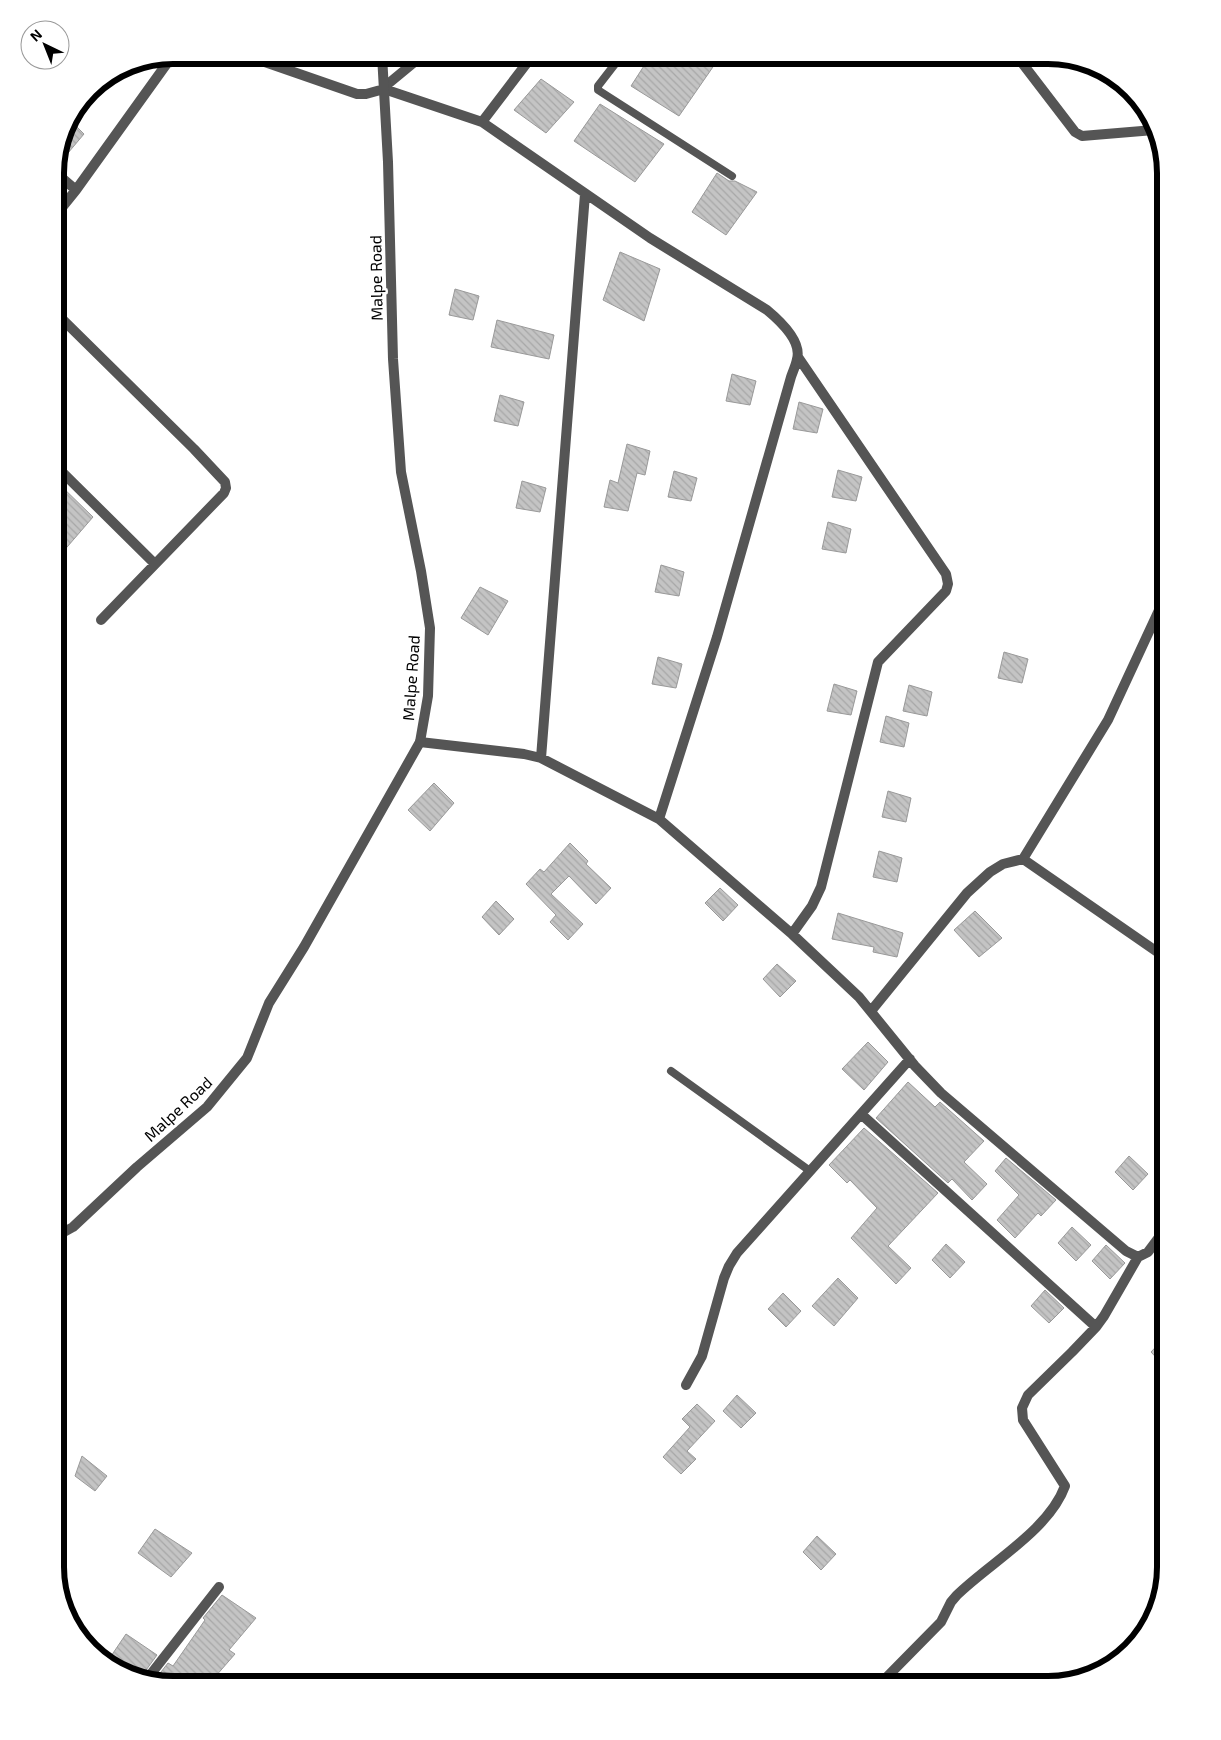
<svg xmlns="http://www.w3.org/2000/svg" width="1221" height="1740" viewBox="0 0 1221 1740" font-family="'Exo 2',sans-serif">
	<defs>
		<pattern id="building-back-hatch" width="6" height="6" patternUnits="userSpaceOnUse" patternTransform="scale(1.25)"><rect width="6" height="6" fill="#c4c4c4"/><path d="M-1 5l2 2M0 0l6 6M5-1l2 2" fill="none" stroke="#a7a7a7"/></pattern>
	</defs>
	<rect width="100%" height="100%" fill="#fff"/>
	<path fill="url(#building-back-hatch)" stroke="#999" d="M651,55H700L715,64L679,116L631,86Z
		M541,79L574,102L546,133L514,110Z
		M600,104L664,144L635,182L574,141Z
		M70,120L84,134L57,166L55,165L64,128Z
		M717,173L729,181H735L757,192L726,235L692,212Z
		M620,252L660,269L644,321L603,300Z
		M455,289L479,296L473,320L449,315Z
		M497,320L554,335L549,359L491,347Z
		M732,374L756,381L750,405L726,401Z
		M500,395L524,402L518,426L494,421Z
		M799,402L823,409L817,433L793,429Z
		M627,444L650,451L645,475L637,473L628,511L604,507L610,480L618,483Z
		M838,470L862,477L856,501L832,497Z
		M674,471L697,478L691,501L668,497Z
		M55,480L93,517L55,561Z
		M522,481L546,488L540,512L516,508Z
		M828,522L851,529L846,553L822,549Z
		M661,565L684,572L679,596L655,592Z
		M480,587L508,601L488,635L461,618Z
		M1004,652L1028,659L1022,683L998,678Z
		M658,657L682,664L676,688L652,684Z
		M834,684L857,691L851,715L827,711Z
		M909,685L932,692L927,716L903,711Z
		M886,716L909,723L904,747L880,742Z
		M434,783L454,803L430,831L408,810Z
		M888,791L911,798L906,822L882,817Z
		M570,843L588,861L586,864L611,888L596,904L569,876L551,894L583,924L568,940L550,922L556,915L526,884L540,869L544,872Z
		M879,851L902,858L897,882L873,877Z
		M720,888L738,905L723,921L705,903Z
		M496,901L514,919L499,935L482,917Z
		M975,911L1002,938L979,957L954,930Z
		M838,913L903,933L897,957L873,952L874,947L832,939Z
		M777,964L796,981L780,997L763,979Z
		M868,1042L888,1062L864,1090L842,1069Z
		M908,1082L935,1107L940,1102L984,1141L964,1162L987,1184L972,1200L952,1179L948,1183L876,1118Z
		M864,1128L938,1193L888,1246L911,1268L896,1284L851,1238L877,1208L850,1180L847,1183L829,1165Z
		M1129,1156L1148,1174L1133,1190L1115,1172Z
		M1006,1158L1056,1200L1041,1216L1038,1213L1015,1238L997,1220L1019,1195L995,1171Z
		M1072,1227L1091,1245L1076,1261L1058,1243Z
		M946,1244L965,1262L950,1278L932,1260Z
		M1106,1245L1125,1263L1110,1279L1092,1261Z
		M838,1278L858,1298L834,1326L812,1306Z
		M1045,1290L1064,1308L1049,1323L1031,1306Z
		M783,1293L801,1311L786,1327L768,1309Z
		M1166,1336V1368L1151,1352Z
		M737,1395L756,1413L741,1428L723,1411Z
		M697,1404L715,1421L687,1451L696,1459L681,1474L663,1457L690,1427L682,1419Z
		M82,1456L107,1476L95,1491L75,1476Z
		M155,1529L192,1553L171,1577L138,1553Z
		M817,1536L836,1554L821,1570L803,1552Z
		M222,1595L256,1618L229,1650L235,1654L208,1685H166L154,1681L168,1663L173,1666L205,1620L203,1618Z
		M126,1634L157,1655L141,1677L114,1669L107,1662Z"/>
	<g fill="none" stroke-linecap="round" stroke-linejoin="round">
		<path stroke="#555" stroke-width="8" d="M622,55L598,86V90L732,176
			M671,1071L810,1171"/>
		<path stroke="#555" stroke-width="10" d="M249,55L259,60L357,94H366L384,89L482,122L650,238L767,310C779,320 802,341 797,359C796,365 793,371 791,377L717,637L659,819
			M1016,55L1075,132L1082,136L1154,130
			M383,88L423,55
			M482,122L533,55
			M55,172L76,190
			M55,216L76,190L173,55
			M55,312L194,449L225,482L226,488L224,493L101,620
			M55,465L155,564
			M420,742L524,754L541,758L659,819L792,934L859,997L915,1066L941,1093L1126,1251L1138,1257L1148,1252L1166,1228
			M541,758L585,194
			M1023,859L1108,720L1166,595
			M792,934L812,906L821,887L878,662L946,591L948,584L946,574L798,357
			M871,1011L967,893L990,872L1003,864L1023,859L1166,958
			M861,1114L1096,1327
			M686,1385L702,1356L724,1278L729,1266L737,1253L910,1059
			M147,1679L219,1587
			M879,1685L941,1622L951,1602L957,1595C991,1562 1049,1530 1065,1486L1023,1420L1022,1408L1028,1395L1072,1352L1096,1327L1104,1316L1138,1257"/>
		<path stroke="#555" stroke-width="10" d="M55,1237L73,1227L137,1167L207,1107L247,1058L269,1003L304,947L420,742L428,696L430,628L421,571L401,472L393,359L388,162L382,55"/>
	</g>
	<g text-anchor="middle" stroke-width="5" stroke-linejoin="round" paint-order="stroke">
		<g font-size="16" fill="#000" stroke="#fff">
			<text transform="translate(376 278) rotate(-91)" y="6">Malpe Road</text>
			<text transform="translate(411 678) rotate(-86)" y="6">Malpe Road</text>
			<text transform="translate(178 1109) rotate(-43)" y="6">Malpe Road</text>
		</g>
	</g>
	<path d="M0 0H1221V1740H0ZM173 64H1048A109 109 0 0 1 1157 173V1567A109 109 0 0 1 1048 1676H173A109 109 0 0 1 64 1567V173A109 109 0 0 1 173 64Z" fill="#fff" fill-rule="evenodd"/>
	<path fill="none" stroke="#000" stroke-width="6" d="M173 64H1048A109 109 0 0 1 1157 173V1567A109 109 0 0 1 1048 1676H173A109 109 0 0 1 64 1567V173A109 109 0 0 1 173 64Z"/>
	<g transform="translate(45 45) rotate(317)"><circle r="24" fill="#ffffff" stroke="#999999"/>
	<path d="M0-4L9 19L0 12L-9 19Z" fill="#000000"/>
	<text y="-8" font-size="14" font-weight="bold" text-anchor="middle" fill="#000000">N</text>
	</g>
</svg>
